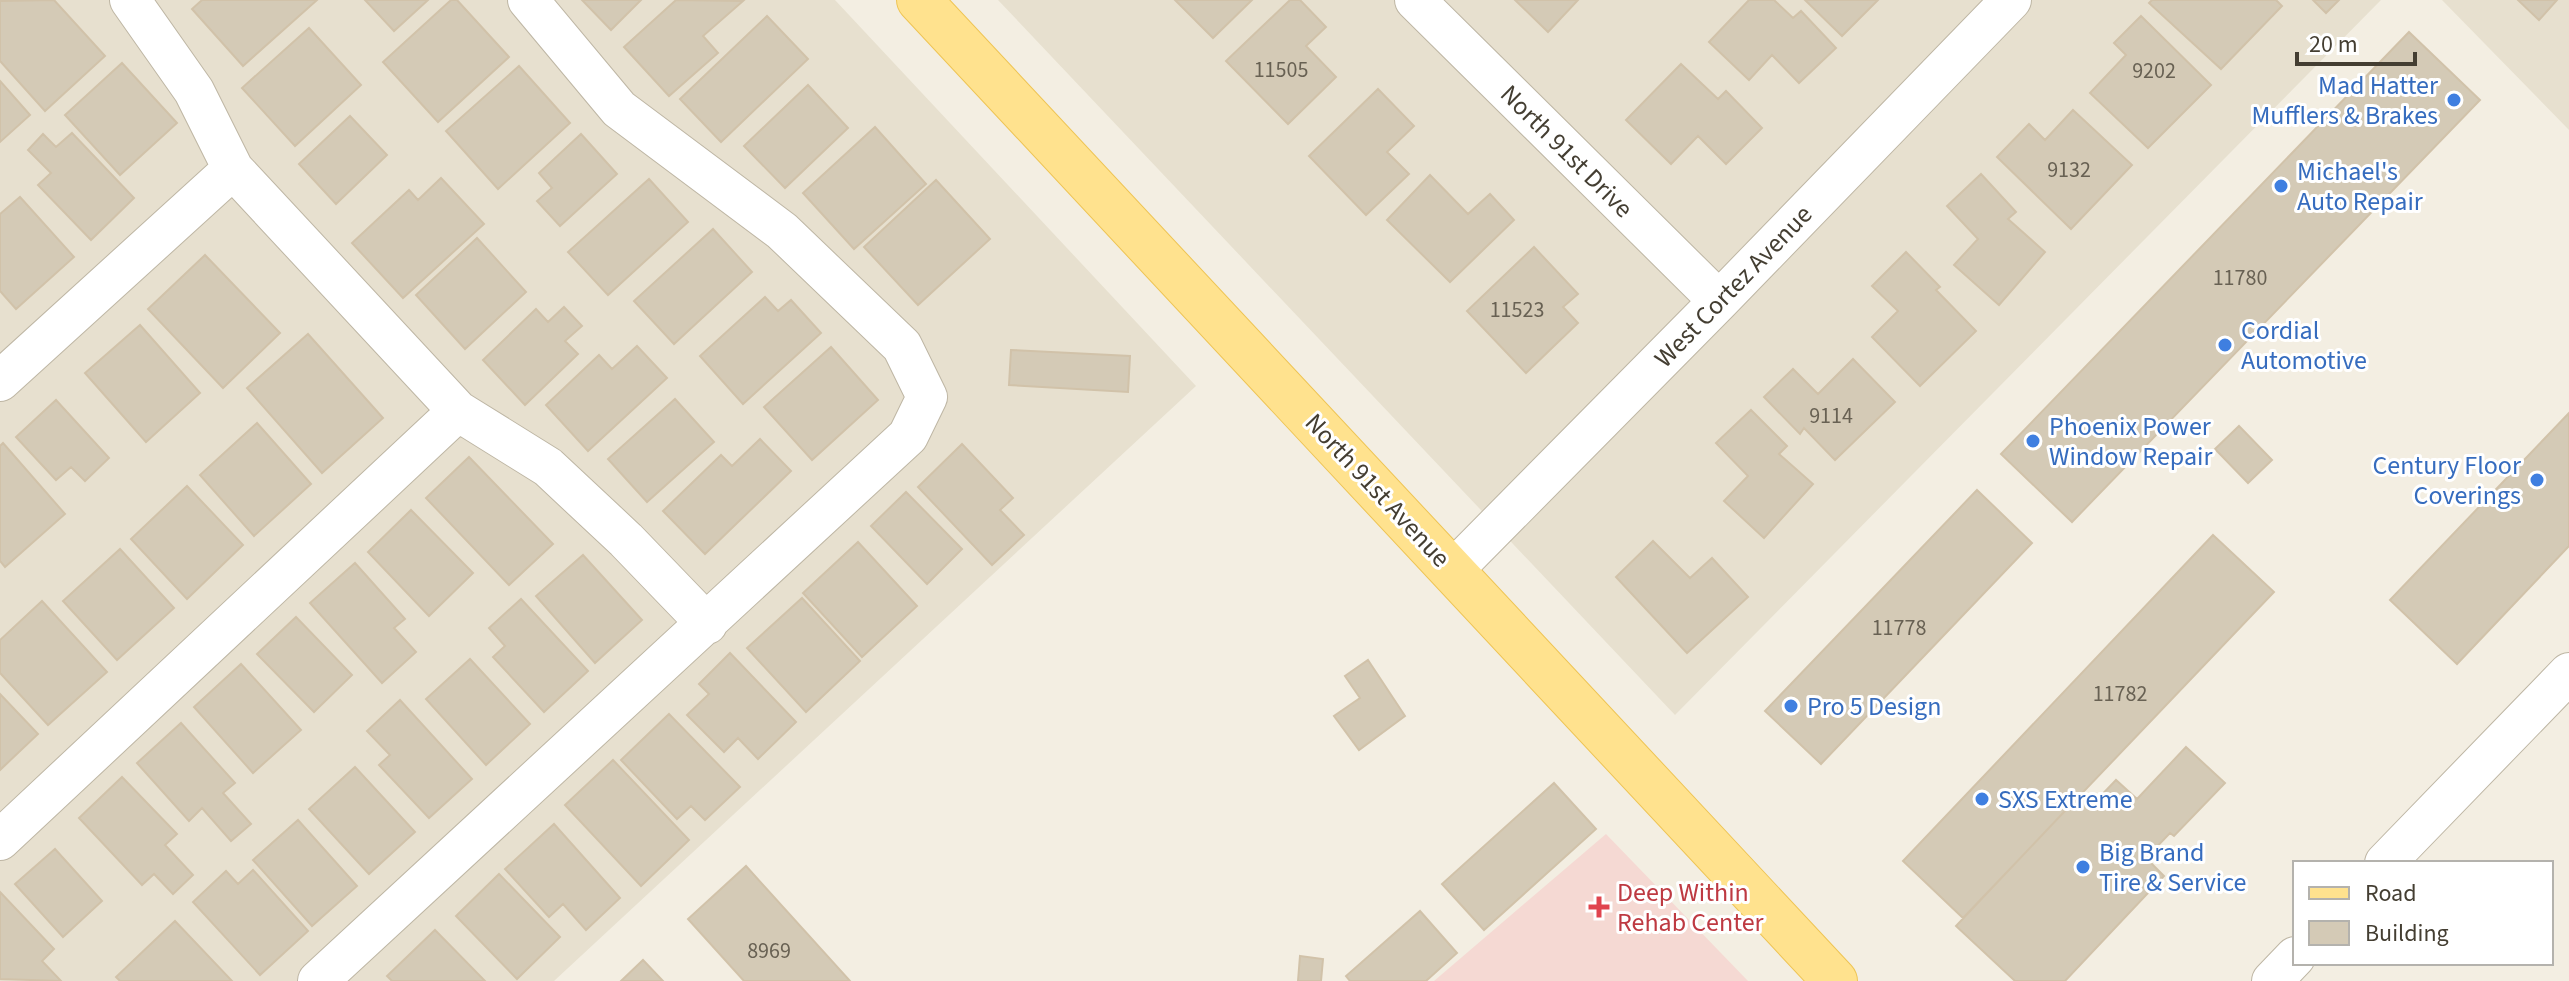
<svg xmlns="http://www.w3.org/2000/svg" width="2569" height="981" viewBox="0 0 2569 981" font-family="'Source Sans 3',sans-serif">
	<rect width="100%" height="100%" fill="#f3eee2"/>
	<path fill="#e7e0cf" d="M0,0H835L1196,386L554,981H0Z
		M998,0H2381L1675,715Z
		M2442,0H2569V130Z"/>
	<path fill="#f5d9d3" d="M1606,834L1748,981H1434Z"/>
	<path fill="#d4cab6" stroke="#d1c2a9" stroke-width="2" d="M54,0L105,56L45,111L0,61V1Z
		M202,0H317L243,66L192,9Z
		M365,0H428L394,31Z
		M451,0H457L509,57L438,122L383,62Z
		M582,0H641L611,30Z
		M676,0L743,1L703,36L718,53L669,96L624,47Z
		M1175,0H1252L1213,38Z
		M1290,0H1300L1326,27L1306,46L1336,77L1288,124L1226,61Z
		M1515,0H1578L1548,32Z
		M1749,0H1774L1793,18L1801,11L1836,48L1799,83L1772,55L1749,80L1709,42Z
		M1805,0H1878L1842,36Z
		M2152,0H2276L2282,6L2221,69L2149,3Z
		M2313,0H2339L2326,13Z
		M2518,0H2557L2539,20Z
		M767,16L808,59L721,142L680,99Z
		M2141,16L2211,85L2148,148L2090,93L2126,55L2114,43Z
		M309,28L361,85L295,146L242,88Z
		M2409,32L2480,100L2072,522L2001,454Z
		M122,63L177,123L120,175L65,115Z
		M1681,64L1718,99L1726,91L1762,128L1726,164L1698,136L1671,164L1626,120Z
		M519,66L570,123L498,189L446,131Z
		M0,81L30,115L0,142Z
		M808,85L848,128L785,188L744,146Z
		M1378,89L1414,126L1387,152L1409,174L1366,215L1309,156Z
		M2073,110L2132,165L2071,229L1997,157L2029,124L2045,140Z
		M350,116L387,155L336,204L299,164Z
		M875,127L926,184L854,249L803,193Z
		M72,133L134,198L91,240L38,185L51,173L28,150L43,134L56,147Z
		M581,134L617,174L560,226L537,201L552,188L539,173Z
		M1981,174L2016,212L2008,219L2045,252L1999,305L1954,265L1978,239L1947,206Z
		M1430,175L1468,214L1490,194L1514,220L1450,282L1387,220Z
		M441,178L484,224L403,298L352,243L409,190L418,200Z
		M649,179L688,222L608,295L568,252Z
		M936,180L990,239L918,305L864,247Z
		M20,197L74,257L16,309L0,291V214Z
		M713,229L752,272L674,344L634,301Z
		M477,238L526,292L465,349L416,295Z
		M1534,247L1578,294L1563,307L1578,323L1526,373L1467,311Z
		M1906,252L1940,287L1936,290L1976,331L1920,386L1872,337L1898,311L1872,286Z
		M205,255L280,333L223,388L148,309Z
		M765,297L778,311L791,300L821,333L743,404L700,356Z
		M564,307L582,326L565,341L578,354L525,405L483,360L536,309L548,322Z
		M140,325L200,393L146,442L85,373Z
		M308,334L383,418L322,473L247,388Z
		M637,346L667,378L588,451L546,405L599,355L612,369Z
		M831,347L878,400L812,460L764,407Z
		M1011,350L1130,356L1128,392L1009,385Z
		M1853,359L1895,402L1835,460L1804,428L1800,434L1764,397L1793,369L1818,394Z
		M675,399L714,442L647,502L608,459Z
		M56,400L109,458L85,481L71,467L56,480L16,437Z
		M1751,410L1787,446L1779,454L1813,484L1764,538L1724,501L1748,476L1716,443Z
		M2569,413V546L2457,664L2390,600Z
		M257,423L311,484L254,536L200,475Z
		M2239,426L2272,460L2248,483L2215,449Z
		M760,439L791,471L705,554L663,511L721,455L732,466Z
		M3,443L65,514L5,567L0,561V446Z
		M962,444L1013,498L1000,510L1024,535L992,565L918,487Z
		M469,457L553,544L509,585L426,498Z
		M187,486L243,545L187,599L131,539Z
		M1977,490L2032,543L1821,764L1765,711Z
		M906,492L962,549L927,584L871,526Z
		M411,510L473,573L429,616L368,552Z
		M2213,535L2274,592L1963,918L1903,861Z
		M1653,541L1690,578L1712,558L1748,597L1687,653L1616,577Z
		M858,542L917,606L862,657L803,593Z
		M120,549L174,608L117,660L63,601Z
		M583,555L642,620L595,663L536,596Z
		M355,563L405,619L394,628L416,652L382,683L310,603Z
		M802,598L860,661L806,712L747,648Z
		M521,599L588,671L544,712L493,657L505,646L489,628Z
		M42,601L107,672L48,725L0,673V640Z
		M296,617L352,675L314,712L257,654Z
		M730,653L796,722L758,759L738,738L724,752L687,715L709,694L699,684Z
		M470,659L530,724L486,765L426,699Z
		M1368,660L1405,716L1359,750L1334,716L1360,698L1345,676Z
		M241,664L301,730L253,773L194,707Z
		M0,694L38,734L0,770Z
		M400,700L472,779L429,818L379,765L390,755L367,731Z
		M669,714L740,787L705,820L691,806L677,819L621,760Z
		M181,723L235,783L223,793L251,824L231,841L202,808L189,821L137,763Z
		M2186,747L2225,783L2174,836L2170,833L2146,858L2164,876L2065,981H2015L1956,926L2081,794L2092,805L2116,780L2137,799Z
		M613,760L689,840L641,886L565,805Z
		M355,767L415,832L369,874L309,809Z
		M122,777L177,834L165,845L193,875L173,894L154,874L142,885L79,818Z
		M1554,783L1596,829L1484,930L1442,884Z
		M298,820L357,886L312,926L253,860Z
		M554,824L620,898L586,930L563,904L549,917L505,869Z
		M55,849L102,901L63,937L15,884Z
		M746,866L850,981H744L688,919Z
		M253,870L308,931L260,975L193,902L226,871L238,884Z
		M499,874L560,937L517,979L456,916Z
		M0,892L54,949L42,961L61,981L0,979Z
		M1420,911L1457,953L1426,981H1350L1346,976Z
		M175,921L232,981H120L116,977Z
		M435,930L485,981H392L387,976Z
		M1300,956L1323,959L1321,981H1298Z
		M643,960L663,981H621Z"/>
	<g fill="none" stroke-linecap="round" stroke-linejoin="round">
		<defs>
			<path id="minor" d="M130,0L194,91L233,169L458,411L548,467L626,540L707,624
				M1415,0L1719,301
				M0,381L233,169
				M1453,570L1719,301L2011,0
				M0,840L458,411
				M2385,863L2569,673
				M318,981L908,436L927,397L902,346L782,231L619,109L528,0
				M2272,981L2295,957"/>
			<path id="major" d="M919,0L1835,981"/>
		</defs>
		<use href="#minor" stroke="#beb6a4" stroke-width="42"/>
		<use href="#major" stroke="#eec454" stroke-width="46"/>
		<use href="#minor" stroke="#fff" stroke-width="40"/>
		<use href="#major" stroke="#ffe28e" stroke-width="44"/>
	</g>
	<g fill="#3f7fe0" stroke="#fff" stroke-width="3">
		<circle cx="2454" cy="100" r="8"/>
		<circle cx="2281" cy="186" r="8"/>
		<circle cx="2225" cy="345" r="8"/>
		<circle cx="2033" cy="441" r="8"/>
		<circle cx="2537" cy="480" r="8"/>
		<circle cx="1791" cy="706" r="8"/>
		<circle cx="1982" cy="799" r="8"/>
		<circle cx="2083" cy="867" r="8"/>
	</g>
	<path fill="#e0444e" stroke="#fff" stroke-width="3" d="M1595 895h8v8h8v8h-8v8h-8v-8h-8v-8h8z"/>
	<g text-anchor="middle" stroke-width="6" stroke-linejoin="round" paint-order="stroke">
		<g font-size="22" fill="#686153">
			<text x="1281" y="77">11505</text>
			<text x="2154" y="78">9202</text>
			<text x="2069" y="177">9132</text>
			<text x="2240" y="285">11780</text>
			<text x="1517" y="317">11523</text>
			<text x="1831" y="423">9114</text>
			<text x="1899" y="635">11778</text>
			<text x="2120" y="701">11782</text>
			<text x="769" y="958">8969</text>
		</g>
		<g font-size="26" fill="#366cbe" stroke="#fff" text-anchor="start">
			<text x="2438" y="94" text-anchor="end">Mad Hatter<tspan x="2438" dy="30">Mufflers &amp; Brakes</tspan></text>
			<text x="2297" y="180">Michael's<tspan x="2297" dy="30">Auto Repair</tspan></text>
			<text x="2241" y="339">Cordial<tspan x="2241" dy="30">Automotive</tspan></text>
			<text x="2049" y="435">Phoenix Power<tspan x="2049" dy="30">Window Repair</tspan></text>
			<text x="2521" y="474" text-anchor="end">Century Floor<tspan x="2521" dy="30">Coverings</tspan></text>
			<text x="1807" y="715">Pro 5 Design</text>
			<text x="1998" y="808">SXS Extreme</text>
			<text x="2099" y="861">Big Brand<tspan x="2099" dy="30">Tire &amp; Service</tspan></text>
		</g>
		<g font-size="26" fill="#443e32" stroke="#fff">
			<text transform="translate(1567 151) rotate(45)" y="9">North 91st Drive</text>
			<text transform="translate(1733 286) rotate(-46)" y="9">West Cortez Avenue</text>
			<text transform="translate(1378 490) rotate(47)" y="9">North 91st Avenue</text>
		</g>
		<g font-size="26" fill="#be3a42" stroke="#fff" text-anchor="start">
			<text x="1617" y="901">Deep Within<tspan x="1617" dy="30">Rehab Center</tspan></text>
		</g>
	</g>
	<rect x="2293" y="861" width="260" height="104" fill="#ffffff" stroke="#b4b2ad" stroke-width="2"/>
	<rect x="2309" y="887" width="40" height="12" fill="#ffe28e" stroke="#b4b2ad" stroke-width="2"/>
	<text x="2365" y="901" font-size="24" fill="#443e32">Road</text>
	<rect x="2309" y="921" width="40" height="24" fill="#d4cab6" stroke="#b4b2ad" stroke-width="2"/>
	<text x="2365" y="941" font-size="24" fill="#443e32">Building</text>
	<path d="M2297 52v12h118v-12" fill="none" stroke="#443e32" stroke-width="4"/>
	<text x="2309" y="52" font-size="24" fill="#443e32" stroke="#ffffff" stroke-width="6" paint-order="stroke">20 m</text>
</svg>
